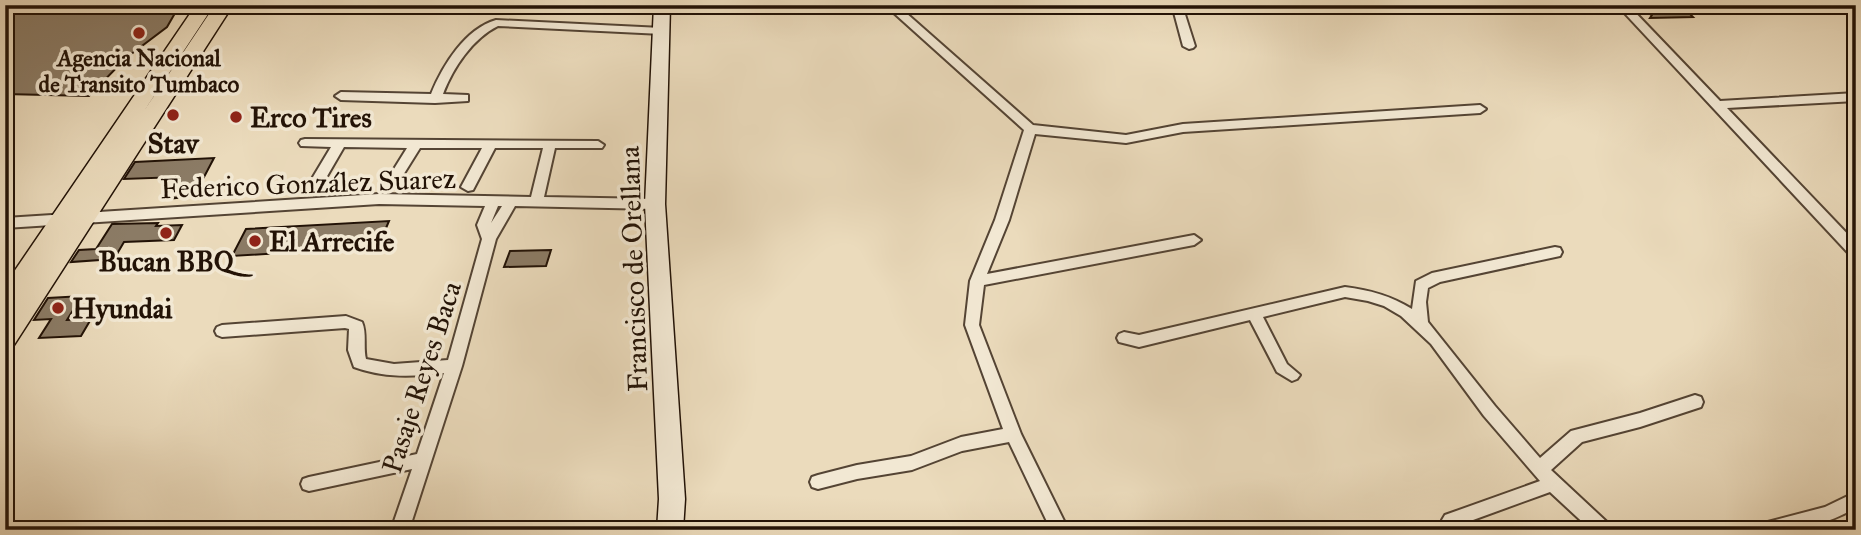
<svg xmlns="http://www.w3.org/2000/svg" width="1861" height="535" viewBox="0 0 1861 535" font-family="'IM FELL Great Primer',serif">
	<rect width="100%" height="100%" fill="#ebdbbc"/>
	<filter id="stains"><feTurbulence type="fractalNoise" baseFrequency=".00286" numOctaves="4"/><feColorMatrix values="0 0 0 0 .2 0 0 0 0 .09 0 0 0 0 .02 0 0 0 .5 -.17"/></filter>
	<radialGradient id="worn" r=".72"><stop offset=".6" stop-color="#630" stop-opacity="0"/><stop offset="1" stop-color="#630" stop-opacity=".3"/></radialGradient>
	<path fill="#8b7b65" stroke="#221206" stroke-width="2" d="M5,5H87L178,8L167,27L126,58L89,96L5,94Z
		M1632,5H1681L1693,17L1650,18L1652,15Z
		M214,158L194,196L167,199L179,177L124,179L135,162Z
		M389,221L378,247L232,256L246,229Z
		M158,223L156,226L182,225L174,240L124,242L114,259L71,262L79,250L96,249L112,224Z
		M551,250L546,266L504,267L510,251Z
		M82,296L67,320L91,319L81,336L39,338L51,319L34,320L48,298Z"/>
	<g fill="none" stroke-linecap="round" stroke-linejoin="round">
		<defs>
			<path id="street" d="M885,5H897L1033,125L1126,135L1183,124L1480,105L1486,109L1480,113L1183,132L1126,143L1035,134L1009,220L987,274L1194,235L1201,240L1194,245L984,285L979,325L1021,434L1068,529L1051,530L1009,442L962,451L912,470L857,479L818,489L812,487L810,482L812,477L818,475L857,465L911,456L961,437L1003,429L965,325L970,281L995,220L1024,130Z
				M1172,5H1182L1195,46L1193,48L1189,49L1183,46Z
				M1617,5H1628L1720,101L1856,93V101L1727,108L1856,243V257L1851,256Z
				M496,20L662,28L668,31L662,34L498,26C472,39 453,68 443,94L468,95V101L435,103L341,100L335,96L341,92L431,94C443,65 465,29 496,20Z
				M305,139L598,141L604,145L602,148H555L544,197L655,199L662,204L655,209L515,206L496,239L462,366L409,530H391L412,469L309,491L303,489L301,484L303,479L309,477L417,454L444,373C412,377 384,378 354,367L348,350L349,329L345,328L222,337L217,335L215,331L217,327L222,325L346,316L362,322C367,333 363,347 366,359L394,364L448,360L482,239L477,225L485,206L379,204L5,228V218L379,194L531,197L543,148H495L473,190L468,191L461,187L482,148H420L395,188L390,189L384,185L407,148L344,147L319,190L314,191L307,187L331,147L301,146L299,143L301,140ZM498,206H502L491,223Z
				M1555,247L1560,248L1562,252L1560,256L1440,282L1428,288L1426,302L1428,322L1495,406L1540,458L1571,431L1640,413L1695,395L1701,397L1703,402L1701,407L1640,427L1582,442L1551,470L1609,524L1612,530H1591L1550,492L1451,528L1445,525L1442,520L1445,515L1540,481L1484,416L1431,344L1401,316L1384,306L1368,301L1345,297L1263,317L1287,364L1300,375L1297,379L1292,381L1277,372L1250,320L1139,347L1119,342L1117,338L1119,334L1124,332L1139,335L1345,287C1370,290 1391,296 1412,309L1416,281L1432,273Z
				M1856,492V508C1818,528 1800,530 1757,530L1760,524L1825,507Z"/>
			<path id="secondary" d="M654,5H670L665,204L685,499L683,530H657L659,499L645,204Z"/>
			<path id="primary" d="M196,5H214L144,111L215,5H233L14,345L5,347V318L10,312L5,313V285Z"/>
		</defs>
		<use href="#street" stroke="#544434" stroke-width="4"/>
		<use href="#secondary" stroke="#221206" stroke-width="3"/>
		<use href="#primary" stroke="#221206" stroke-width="3"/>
		<use href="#street" fill="#f2e8d3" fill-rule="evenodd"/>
		<use href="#secondary" fill="#f2e8d3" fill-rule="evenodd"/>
		<use href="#primary" fill="#ebdbbc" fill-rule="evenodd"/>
	</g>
	<g fill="#8f2418" stroke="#f2e8d3" stroke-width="2.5">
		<circle cx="139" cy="33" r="7"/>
		<circle cx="173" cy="115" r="7"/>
		<circle cx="236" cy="117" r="7"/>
		<circle cx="166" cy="233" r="7"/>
		<circle cx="255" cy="241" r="7"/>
		<circle cx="58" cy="308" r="7"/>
	</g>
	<g text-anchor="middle" stroke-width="7" stroke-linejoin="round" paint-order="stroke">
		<g font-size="23" font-weight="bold" fill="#221206" stroke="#f2e8d3">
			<text x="139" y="66">Agencia Nacional<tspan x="139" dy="26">de Transito Tumbaco</tspan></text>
		</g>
		<g font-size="28" font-weight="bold" fill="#221206" stroke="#f2e8d3" text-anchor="start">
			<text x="250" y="127">Erco Tires</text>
			<text x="173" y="153" text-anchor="middle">Stav</text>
			<text x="269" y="251">El Arrecife</text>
			<text x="166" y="271" text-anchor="middle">Bucan BBQ</text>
			<text x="72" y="318">Hyundai</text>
		</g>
		<g font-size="28" fill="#221206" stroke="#f2e8d3">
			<text transform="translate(308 183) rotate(-2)" y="10">Federico González Suarez</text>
			<text transform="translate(633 269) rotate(-92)" y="10">Francisco de Orellana</text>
			<text transform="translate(421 377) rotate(-72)" y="10">Pasaje Reyes Baca</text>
		</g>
	</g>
	<rect width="1861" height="535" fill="none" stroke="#ebdbbc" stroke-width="28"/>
	<rect x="7" y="7" width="1847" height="521" fill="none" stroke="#221206" stroke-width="3.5"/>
	<rect x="14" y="14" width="1833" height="507" fill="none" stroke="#221206" stroke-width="2"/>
	<rect width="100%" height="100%" filter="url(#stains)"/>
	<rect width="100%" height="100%" fill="url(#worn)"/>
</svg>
